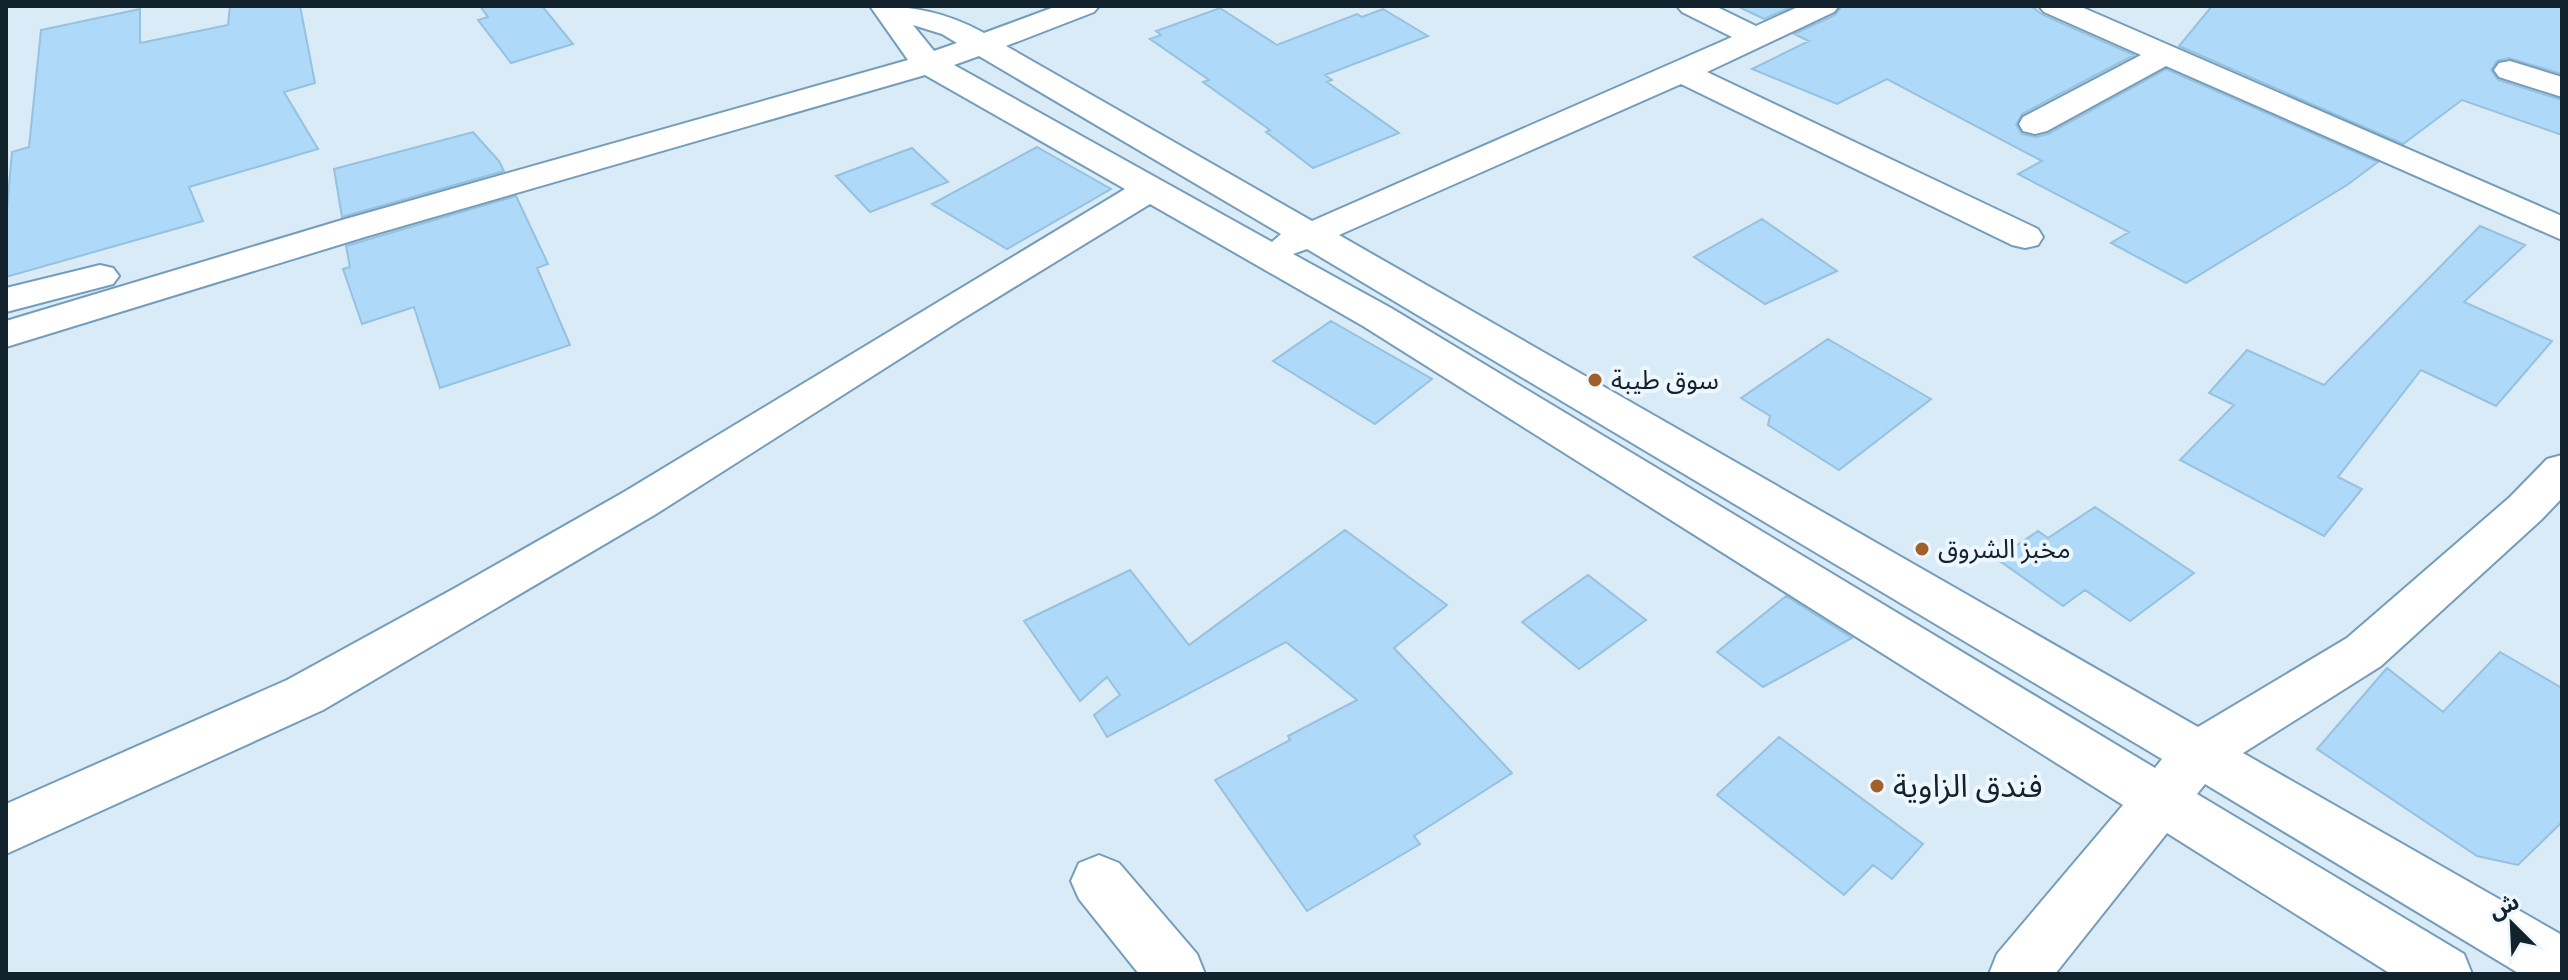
<svg xmlns="http://www.w3.org/2000/svg" width="2568" height="980" viewBox="0 0 2568 980" font-family="Karla,'Noto Sans Arabic',sans-serif">
	<rect width="100%" height="100%" fill="#daebf8"/>
	<path fill="#aed9f8" stroke="#96c1df" stroke-width="2" d="M230,6H300L315,83L284,92L318,149L189,187L203,221L6,277V220L12,152L29,147L41,30L140,9V43L228,25Z
		M480,6H542L573,44L511,63L478,20L488,17Z
		M1737,6H1793L1764,19Z
		M1842,6H2031L2043,15L2134,55L2022,114L2016,125L2022,134L2036,137L2048,134L2166,69L2378,162L2347,185L2186,283L2111,243L2129,232L2018,174L2042,161L1887,79L1837,104L1752,69L1809,41L1794,34L1835,15Z
		M2212,6H2562V74L2509,58L2497,61L2491,70L2498,80L2562,100V135L2462,100L2403,144L2179,46Z
		M1220,8L1277,45L1357,14L1362,17L1383,9L1428,36L1325,75L1332,80L1327,82L1399,133L1313,168L1266,132L1270,130L1203,82L1209,80L1150,39L1161,35L1156,31Z
		M473,132L499,161L504,171L342,217L334,169Z
		M1037,147L1111,189L1007,249L932,204Z
		M912,148L948,182L870,212L836,176Z
		M516,196L548,264L537,268L570,345L440,388L414,307L362,324L343,269L350,267L346,246Z
		M1762,219L1837,271L1765,304L1694,257Z
		M2480,226L2525,245L2464,302L2552,341L2496,406L2421,370L2338,477L2362,489L2324,536L2180,460L2234,405L2209,393L2247,350L2324,385Z
		M1331,321L1432,379L1375,424L1273,361Z
		M1828,339L1931,399L1839,470L1768,425L1770,416L1741,398Z
		M2095,507L2194,573L2130,621L2085,590L2063,606L1997,559L2038,531L2048,538Z
		M1345,530L1447,605L1394,648L1512,773L1414,836L1420,844L1307,911L1215,780L1290,740L1288,736L1357,700L1286,642L1107,737L1094,715L1120,695L1107,677L1080,701L1024,621L1130,570L1189,645Z
		M1588,575L1646,620L1579,669L1522,622Z
		M1786,596L1852,638L1763,687L1717,652Z
		M2500,652L2562,688V822L2518,865L2477,856L2317,749L2387,668L2443,712Z
		M1779,737L1923,844L1892,879L1873,865L1844,895L1717,795Z"/>
	<g fill="none" stroke-linecap="round" stroke-linejoin="round">
		<defs>
			<path id="minor" d="M870,6C913,6 946,12 984,33L1057,6H1099L1094,12L1006,46L1312,221L1732,37L1682,12L1677,6H1715L1756,26L1800,6H1839L1834,12L1707,72L2038,229L2043,237L2038,245L2025,248L2012,245L1681,84L1339,235L2198,727L2347,638L2510,497L2547,459L2562,455V498L2542,519L2381,666L2243,753L2562,935V974H2520L2205,784L2197,794L2464,954L2472,974H2391L2167,833L2055,974H1989L1997,954L2123,805L1363,326L1150,204L959,321L656,514L323,710L6,854V804L287,680L455,588L624,492L1125,189L925,75L368,236L6,347V321L342,220L908,60ZM913,25L942,34L957,43L934,51ZM979,56L1281,234L1272,242L954,65ZM1307,249L2162,759L2155,768L1391,308L1293,254Z
				M2039,6H2079L2562,216V240L2166,66L2047,131L2035,134L2023,131L2019,124L2023,117L2141,55L2044,12Z
				M2510,61L2562,77V97L2499,77L2494,70L2499,63Z
				M100,265L113,268L119,276L113,284L6,312V288Z
				M1099,855L1119,863L1197,954L1205,974H1139L1079,899L1071,881L1079,863Z"/>
		</defs>
		<use href="#minor" stroke="#749dbb" stroke-width="4"/>
		<use href="#minor" fill="#fff" fill-rule="evenodd"/>
	</g>
	<g fill="#a06128" stroke="#eef7fd" stroke-width="3">
		<circle cx="1595" cy="380" r="8"/>
		<circle cx="1922" cy="549" r="8"/>
		<circle cx="1877" cy="786" r="8"/>
	</g>
	<g text-anchor="middle" stroke-width="8" stroke-linejoin="round" paint-order="stroke">
		<g font-size="26" fill="#12232e" stroke="#eef7fd" text-anchor="start">
			<text x="1611" y="389">سوق طيبة</text>
			<text x="1938" y="558">مخبز الشروق</text>
		</g>
		<g font-size="32" fill="#12232e" stroke="#eef7fd" text-anchor="start">
			<text x="1893" y="797">فندق الزاوية</text>
		</g>
	</g>
	<rect width="2568" height="980" fill="none" stroke="#12232e" stroke-width="16"/>
	<g transform="translate(2512 924) rotate(336)" stroke="#eef7fd" stroke-width="6" paint-order="stroke">
	<path d="M0-6L14 30L0 20L-14 30Z" fill="#12232e"/>
	<text y="-12" font-size="22" font-weight="bold" text-anchor="middle" fill="#12232e">ش</text>
	</g>
</svg>
